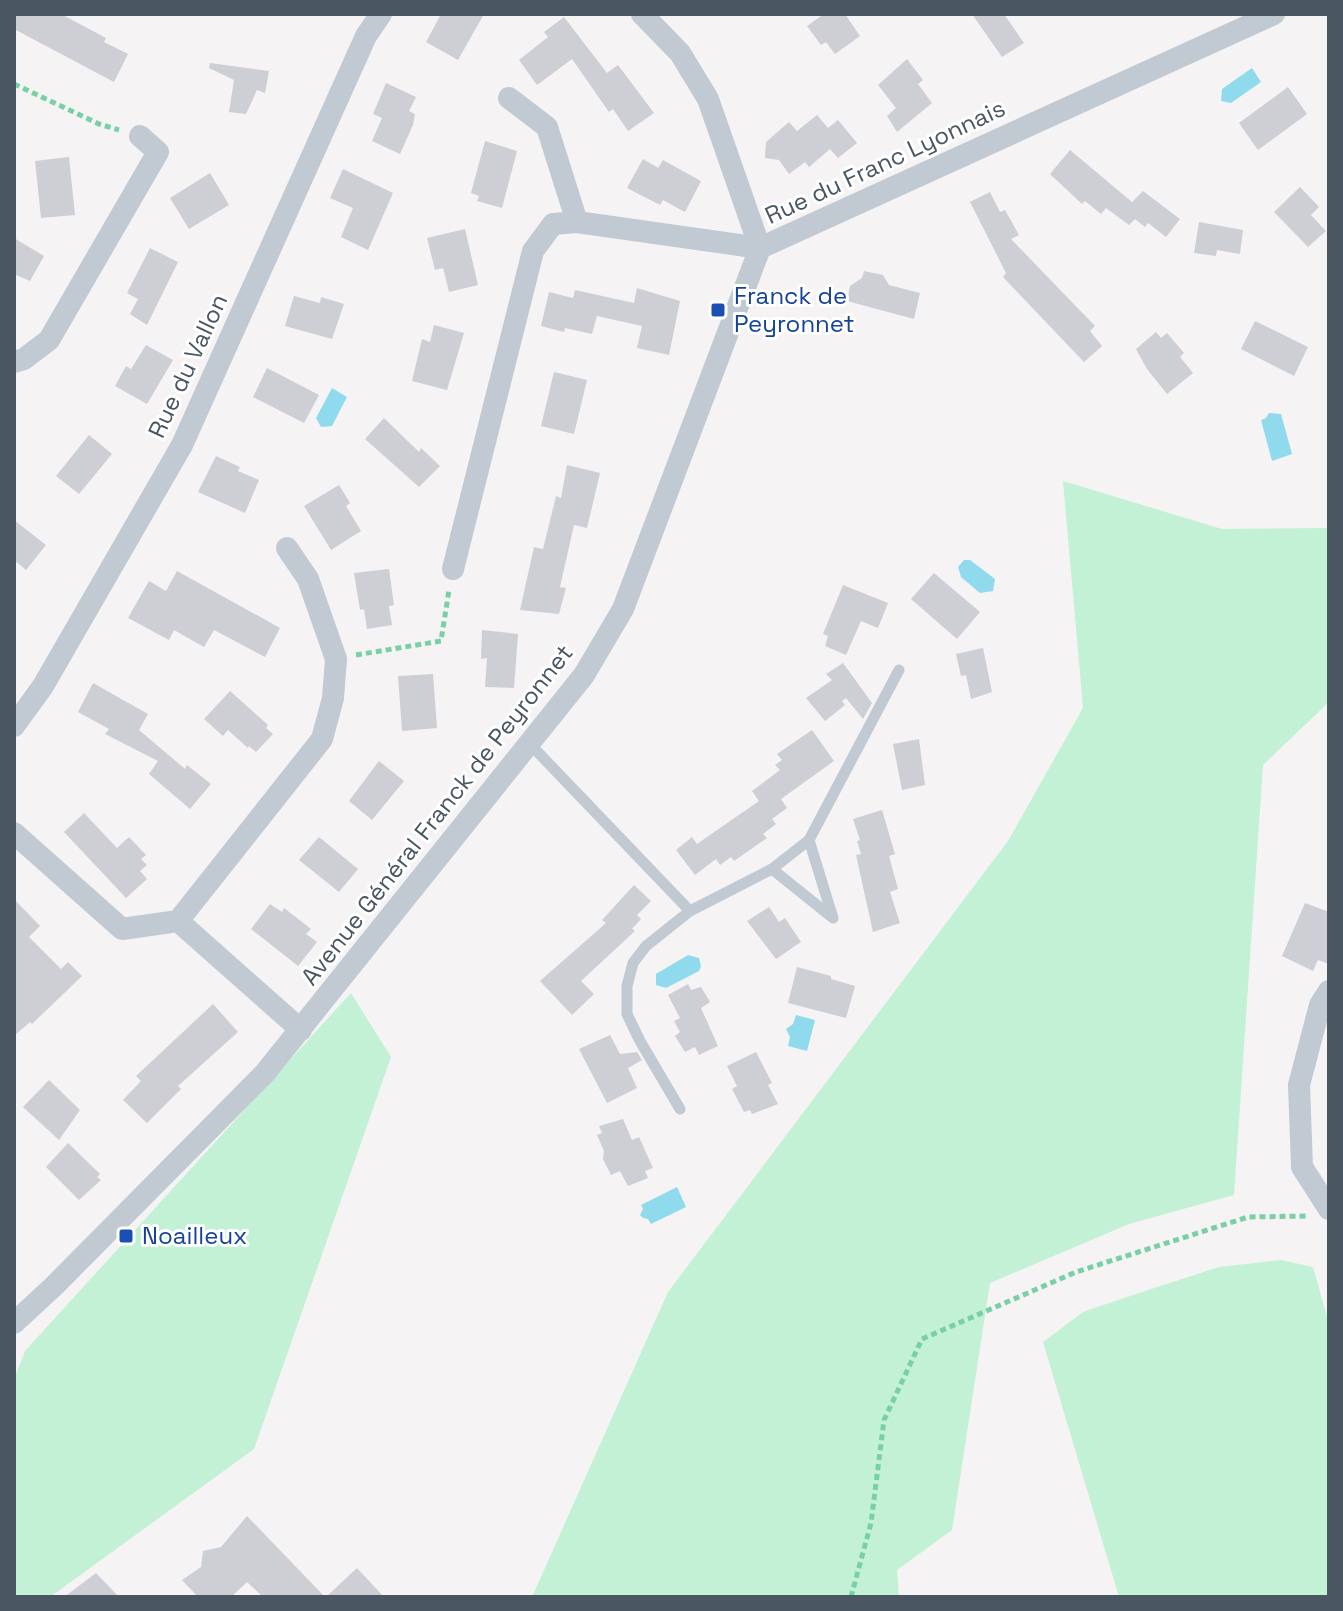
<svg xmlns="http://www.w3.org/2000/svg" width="1343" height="1611" viewBox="0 0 1343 1611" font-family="'Space Grotesk',sans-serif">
	<rect width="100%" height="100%" fill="#f5f3f3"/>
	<path fill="#c3f1d5" d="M1063,481L1222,529L1329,528V702L1263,765L1234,1195L1129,1224L990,1283L952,1530L897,1570L899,1597H532L668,1292L1008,841L1083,708Z
		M351,993L391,1057L254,1449L50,1597H14V1379L25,1351Z
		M1281,1260L1313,1267L1329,1324V1597H1119L1043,1342L1083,1312L1139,1293L1219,1267Z"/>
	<path fill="#90daee" d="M1252,68L1261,82L1231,103L1221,101L1222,89Z
		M332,388L347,397L332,426L321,427L316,418Z
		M1269,413L1281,414L1292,454L1272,461L1261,420L1266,418Z
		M964,560H970L995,579L993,591L980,593L961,577L958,567Z
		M688,955L699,958L701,966L699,971L666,988L656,985V974Z
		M796,1015L815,1020L807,1051L788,1046L790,1037L786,1029L793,1024Z
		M677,1187L686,1207L651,1224L648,1219L643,1218L640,1215L643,1209L641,1205Z"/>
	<path fill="#cdcfd5" d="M14,14H61L106,38L104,42L128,54L114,82L14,29Z
		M441,14H484L458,60L426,42Z
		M824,14H845L860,36L835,54L826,42L821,45L807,26Z
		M972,14H1004L1024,43L1002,57Z
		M564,17L607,73L618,65L654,113L628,131L613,109L609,112L572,59L537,85L519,60L548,37L544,32Z
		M907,59L923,80L918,84L932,103L897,132L887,116L896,108L878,85Z
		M210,63L269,71L265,93L257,90L246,114L229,112L234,80L209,68Z
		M386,83L416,97L409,111L415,114L413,125L400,154L372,141L382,118L373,114Z
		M1288,87L1307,114L1258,150L1239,123Z
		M817,115L828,128L838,120L857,143L838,158L830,149L809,167L805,162L789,174L779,160L765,158L766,142L789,122L797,131Z
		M485,141L517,151L502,208L477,201L479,196L471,193Z
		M1070,150L1132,202L1143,191L1180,219L1166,237L1148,223L1145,227L1135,219L1129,225L1106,208L1101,214L1085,201L1082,204L1050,174Z
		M69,157L75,215L41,218L35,161Z
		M643,159L658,168L663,160L701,181L685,212L663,200L660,205L627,188Z
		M343,169L393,193L368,250L341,237L353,208L330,198Z
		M210,173L229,205L189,229L170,198Z
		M1300,187L1319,207L1311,215L1326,231L1308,247L1274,212Z
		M990,192L1000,212L1005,210L1019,235L1011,239L1095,326L1090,331L1102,346L1084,362L1003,277L1006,273L970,202Z
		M1199,222L1243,230L1240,254L1217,250L1216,256L1194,253Z
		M465,229L478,285L449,292L443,268L435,270L427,238Z
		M14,238L44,256L30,281L14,274Z
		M150,248L178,262L147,325L130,314L138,299L127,293Z
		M864,271L883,275L889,285L920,293L914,319L847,301L850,286L862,278Z
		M637,288L680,301L669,355L637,348L642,326L597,316L592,334L565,328L564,332L541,326L549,292L573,298L575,290L634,303Z
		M294,296L320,303L321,297L344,304L332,339L285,326Z
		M1255,321L1308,347L1294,376L1241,349Z
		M434,325L464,333L447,390L412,381L422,339L430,342Z
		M1156,332L1161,338L1167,333L1184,353L1180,357L1193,373L1167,394L1147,369L1136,349Z
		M146,345L173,360L147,404L115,386L126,366L131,369Z
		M267,368L319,395L304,423L253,397Z
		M554,372L587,380L574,434L541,426Z
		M384,418L419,452L421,448L440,466L419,487L365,439Z
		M89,435L112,454L79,494L56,476Z
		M216,456L240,467L238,471L259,480L245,513L198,492Z
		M567,465L600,473L587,528L574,525L560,587L566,588L559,614L520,610L534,547L543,549L556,496L561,498Z
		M339,485L350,503L346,506L361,531L331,550L304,506Z
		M14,520L46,545L26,570L14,560Z
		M389,569L394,605L389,606L392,625L367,629L364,609L360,610L354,573Z
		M177,571L280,628L265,657L214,630L204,647L174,630L169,640L128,618L149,581L166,591Z
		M934,573L980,612L957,639L911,599Z
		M843,585L888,603L878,628L861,621L846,655L825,646L828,636L823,634Z
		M482,630L518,634L514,688L485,687L487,658L481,659Z
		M983,648L992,692L971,699L966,675L961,676L956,654Z
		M843,663L872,703L863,719L846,698L842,701L845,705L825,721L806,698L832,680L826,674Z
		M433,674L437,728L402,731L398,676Z
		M93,683L148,714L139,730L185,769L187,765L211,784L190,809L149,774L158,761L105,734L109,729L78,712Z
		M230,691L268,725L266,728L273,734L256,752L249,746L248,748L228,730L223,736L204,719Z
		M812,730L834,761L781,799L787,808L772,819L776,824L763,834L767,838L734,861L731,857L720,865L716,859L695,875L676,850L692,837L697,844L759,801L752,791L780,770L775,765L782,760L777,754Z
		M919,739L925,785L902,790L893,744Z
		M379,761L404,781L372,820L349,801Z
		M882,810L895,854L889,856L898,889L890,892L900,923L873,932L856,855L861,854L857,841L860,840L853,819Z
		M84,813L117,848L129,837L146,855L141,859L147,865L140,871L147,879L126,898L64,832Z
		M319,837L358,869L339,892L299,860Z
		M634,885L651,901L637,915L641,919L632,929L635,931L581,981L594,994L572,1015L540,981L606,923L602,920Z
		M14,899L40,926L29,937L61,969L68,962L82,976L32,1024L30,1022L14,1036Z
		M1305,903L1329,912V964L1318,960L1313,971L1282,956Z
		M270,904L282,912L284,908L311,929L306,934L317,942L298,966L251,929Z
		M769,907L779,922L785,918L801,942L776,959L747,921Z
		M797,967L831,976V979L855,986L846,1018L788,1003Z
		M688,984L691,990L701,987L710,1002L701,1008L718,1046L699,1055L695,1047L685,1052L675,1036L680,1032L674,1021L680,1018L668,995Z
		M213,1004L238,1032L178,1086L181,1089L147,1123L123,1100L141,1081L136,1076Z
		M610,1035L620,1054L637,1052L642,1060L628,1068L637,1088L607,1103L579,1049Z
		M756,1052L772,1083L768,1085L778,1104L752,1114L750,1110L744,1112L732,1089L737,1086L727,1066Z
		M49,1080L80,1110L59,1140L23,1107Z
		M623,1119L632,1140L639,1137L653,1168L645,1171L648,1178L628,1186L620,1171L611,1175L603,1159L604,1151L597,1135L602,1133L599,1126Z
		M68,1143L100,1174L97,1177L101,1180L79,1200L46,1167Z
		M247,1516L325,1597H263L247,1582L231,1597H198L182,1580L201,1567L203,1551L221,1547Z
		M357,1568L384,1597H326Z
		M96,1573L119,1597H64Z"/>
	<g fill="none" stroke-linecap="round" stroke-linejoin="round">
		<path stroke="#7ad0a6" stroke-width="5" stroke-dasharray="6 4" stroke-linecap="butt" d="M14,84L99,124L119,130
			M356,655L441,641L449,590
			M851,1597L871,1523L884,1420L922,1339L1076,1272L1248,1217L1308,1216"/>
		<path stroke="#c1cad2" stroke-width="11" d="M529,743L690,911
			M772,869L833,918L809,840
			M680,1109L640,1041L627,1014V986L633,963L646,946L690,911L772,869L809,840L899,670"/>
		<path stroke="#c1cad2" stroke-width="22" d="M642,14L680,53L708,99L760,248L1274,14
			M509,98L547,127L577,222
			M14,362L24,359L49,340L158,152L140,136
			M287,548L308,579L336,659L333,698L322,739L178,921L301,1030
			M14,726L43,686L182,445L366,36L381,14
			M14,833L122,929L178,921
			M1329,991L1320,1005L1299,1085L1302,1167L1329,1209
			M14,1323L54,1286L265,1073L584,675L623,609L760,248L577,222L553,224L533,251L453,569"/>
	</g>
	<g fill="#1a4fb4" stroke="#fff" stroke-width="3">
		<rect x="710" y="302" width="16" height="16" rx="4"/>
		<rect x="118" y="1228" width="16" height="16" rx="4"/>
	</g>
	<g text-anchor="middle" stroke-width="6" stroke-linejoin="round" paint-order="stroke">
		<g font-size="24" fill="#4a5661" stroke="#fff">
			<text transform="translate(885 162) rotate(-25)" y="8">Rue du Franc Lyonnais</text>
			<text transform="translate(188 366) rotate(-65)" y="8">Rue du Vallon</text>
			<text transform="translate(437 815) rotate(-52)" y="8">Avenue Général Franck de Peyronnet</text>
		</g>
		<g font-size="24" fill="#164399" stroke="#fff" text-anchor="start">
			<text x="734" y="304">Franck de<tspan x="734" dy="28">Peyronnet</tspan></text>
			<text x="142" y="1244">Noailleux</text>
		</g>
	</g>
	<rect width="1343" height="1611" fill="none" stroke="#4a5661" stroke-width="32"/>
</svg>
